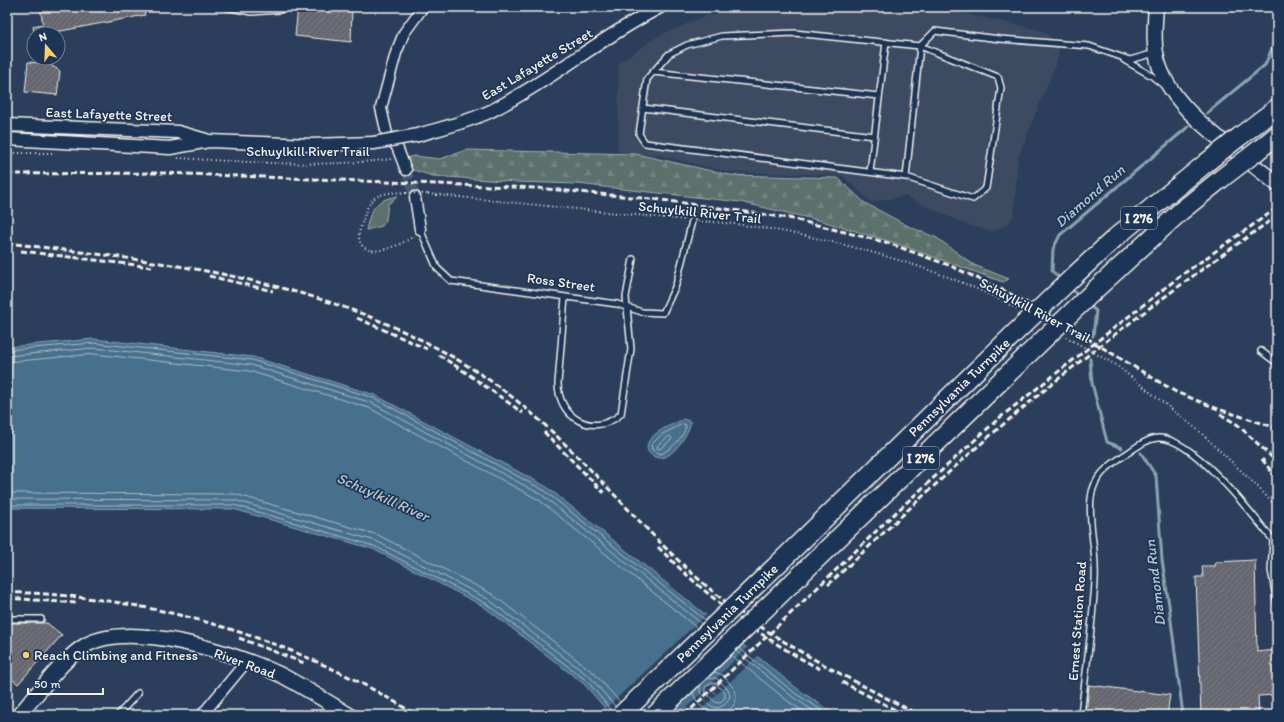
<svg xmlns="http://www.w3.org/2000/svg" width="1284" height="722" viewBox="0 0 1284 722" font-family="Itim,sans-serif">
	<defs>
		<pattern id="forest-firs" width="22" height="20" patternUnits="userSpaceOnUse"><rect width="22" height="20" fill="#5b706c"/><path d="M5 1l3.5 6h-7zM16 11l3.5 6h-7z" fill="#738581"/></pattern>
		<pattern id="building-hatch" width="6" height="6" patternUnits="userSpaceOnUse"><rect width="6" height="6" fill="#65666f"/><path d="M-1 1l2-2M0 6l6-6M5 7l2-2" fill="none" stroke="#7c7c84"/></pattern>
	</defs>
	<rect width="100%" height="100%" fill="#2b3f5c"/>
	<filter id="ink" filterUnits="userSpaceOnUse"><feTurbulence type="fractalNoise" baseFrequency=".025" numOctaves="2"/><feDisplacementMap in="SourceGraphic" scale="8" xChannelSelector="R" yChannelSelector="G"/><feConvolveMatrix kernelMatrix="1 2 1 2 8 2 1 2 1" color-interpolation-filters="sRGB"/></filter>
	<g filter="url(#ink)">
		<path fill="#3c4b62" d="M771,7H895L957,12L1040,30L1060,43L1057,61L1018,157L1014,215L1008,224L992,232L965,224L905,196L871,202L842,175L729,172L658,155L618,152L619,63L658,36L708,15Z"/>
		<path fill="#5b706c" stroke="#a8b0aa" d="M398,196L388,204L386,220L382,226L366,230C371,208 375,200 398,196Z"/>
		<path fill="url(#forest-firs)" stroke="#a8b0aa" d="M466,150L636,154L730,175L838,178L865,203L910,227L937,238L974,265L1009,279L1003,282L895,243L822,221L740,202L577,184L516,182L433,176L410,169L406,158L414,156L440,159Z"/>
		<path fill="#466f8d" stroke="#8ca3b1" d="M94,339L253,357L375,395L547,487L799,690L836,715H611L584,684L483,606L373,549L233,509L7,508V347Z
			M684,419L691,422C688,435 669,466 653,456C649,454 647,451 647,446C650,432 672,425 684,419Z"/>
		<path fill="#2b3f5c" d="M707,614L744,643L668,715H608L604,710Z
			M748,647L759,655L717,694L712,689L711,690L716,695L696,715H679Z"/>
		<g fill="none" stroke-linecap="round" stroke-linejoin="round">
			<path stroke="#aebdc4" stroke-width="1" d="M7,350L94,343L252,360L374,398L545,491L705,620
				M7,356L94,348L251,365L372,403L542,495L702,624
				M7,362L94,354L249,371L369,408L539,500L697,628
				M683,424L686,425C684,438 672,448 661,454L652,450L651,445L661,435Z
				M670,436L672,439L660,449L657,448L658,445Z
				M7,493L235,494L378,535L492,594L594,673L620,702
				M7,499L234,500L376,541L488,599L590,677L615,706
				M7,505H234L374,546L485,603L587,681L612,711
				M739,648L796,694L829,715
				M736,651L794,698L820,715
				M731,655L789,702L809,715
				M711,683H715L725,693V698L719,703L715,702L705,692V688Z
				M701,684C696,694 708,707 718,708L724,705L730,697L728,689L716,678L707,679
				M693,692C699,721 743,719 735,690L723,675L714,672"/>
			<path stroke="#8ca3b1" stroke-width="3" d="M1207,113L1265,65L1277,36
				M1062,280L1052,271L1053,249L1060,235L1189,126
				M1070,288L1079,296
				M1088,304L1096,311L1093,336
				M1090,359L1092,383L1107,442L1122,448
				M1141,453L1156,476L1162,560L1169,605L1183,715"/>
		</g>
		<path fill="url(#building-hatch)" stroke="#f4f1e8" d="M40,7H143L145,15L45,34H34L33,26L43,24Z
			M298,7H352L351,42L295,36Z
			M44,58L50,61L49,64L60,71L57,95L25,92L28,62L40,63Z
			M1255,560L1257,652L1277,650V695L1258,696L1259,715H1201L1196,577H1203L1202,566H1215L1216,562Z
			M7,623H47L62,635L18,684L7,675Z
			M1089,685L1170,695L1167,715H1086Z"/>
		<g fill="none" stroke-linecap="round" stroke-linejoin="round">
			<path stroke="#495a71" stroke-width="10" stroke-dasharray="10 5" stroke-linecap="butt" d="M406,170L415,197"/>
			<defs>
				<path id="service" d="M226,7L251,12L280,10V7
					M1124,60L1152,76L1163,85
					M653,72L879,96
					M643,108L874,136
					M870,172L886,42
					M906,177L645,143L639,134L647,79L669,54L687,45L722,36L794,33L920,46L998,77L1001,88L986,188L973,199L906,177L920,46L935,31L1000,39L1089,46L1130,60L1155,53
					M420,229L437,268L451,281L617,304L642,312L663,313L676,285L692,221
					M565,297L558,383C558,418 593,438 621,414L631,349L626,297L633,259
					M1261,351L1277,363
					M1273,540L1271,570L1277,603
					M7,619H41
					M118,715L138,693
					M1081,715C1085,679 1090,643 1093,607C1094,594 1096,580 1095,567C1095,545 1088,520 1091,498C1093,478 1107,467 1123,456C1133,450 1145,439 1158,438C1193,436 1256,519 1277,545"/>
				<path id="minor" d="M406,170L397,147L387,134L381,108L396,53L404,33L423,7
					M415,197L420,229
					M202,715L247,661
					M327,715L334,706"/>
				<path id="tertiary" d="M7,125L178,132L206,140
					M418,135C442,128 468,122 491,111C550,81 601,37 660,7
					M7,139L170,148L209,141L311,145L374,143"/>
				<path id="secondary" d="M1156,7C1155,22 1153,37 1156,53C1165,109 1236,149 1277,184
					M19,715C37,695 63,658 86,645C131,620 236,653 281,675C304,687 326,701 349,715"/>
				<path id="motorway" d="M1239,137L1277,108
					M1256,152L1277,135
					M1074,276L1116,237L1206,163
					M1097,288L1181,211L1222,178
					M779,563L1023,325
					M795,580L1046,337"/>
			</defs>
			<use href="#service" stroke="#f4f1e8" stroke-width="8"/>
			<use href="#minor" stroke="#f4f1e8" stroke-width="13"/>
			<use href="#tertiary" stroke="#f4f1e8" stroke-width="15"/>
			<use href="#secondary" stroke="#f4f1e8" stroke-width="17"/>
			<use href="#motorway" stroke="#f4f1e8" stroke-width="21"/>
			<path stroke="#f4f1e8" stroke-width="2" stroke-dasharray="1 3" stroke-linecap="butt" d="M7,153H52
				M178,158C249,162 321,168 391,159
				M406,193C396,192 386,192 376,197C369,202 366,210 364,217C362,224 358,232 359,238C363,263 403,244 414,236
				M428,194L686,220
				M698,221C753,224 807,235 860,249C915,264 969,282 1019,310
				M1066,337L1116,365L1199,431L1257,486L1277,508"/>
			<use href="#service" stroke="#1d3557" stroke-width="5"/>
			<use href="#minor" stroke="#1d3557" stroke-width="10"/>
			<use href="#tertiary" stroke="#1d3557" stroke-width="12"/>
			<use href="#secondary" stroke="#1d3557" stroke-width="14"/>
			<use href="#motorway" stroke="#1d3557" stroke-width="18"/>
			<path stroke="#f4f1e8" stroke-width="3" stroke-dasharray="6 3" stroke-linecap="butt" d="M7,174L163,173L537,188L662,200L789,218L888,243L951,266L1005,291L1045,313L1176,392L1218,409L1277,428
				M7,243C174,263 338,280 482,375C570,434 631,522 710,589C773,642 847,677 919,715
				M21,251L152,267
				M209,276L273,291
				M357,318L427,349
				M439,355L468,374L523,413
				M1220,414L1238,425L1277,462
				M544,432L604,493
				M1262,459L1277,479
				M658,547C706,596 759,637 820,669
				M828,585C874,542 920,498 967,456C1065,369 1170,291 1277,216
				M7,593C33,592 60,595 86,598C201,612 318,652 416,715
				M7,598L77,603
				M239,638L304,663
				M842,682L905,715
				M685,715L893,515L998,419L1179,277L1277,208"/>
			<defs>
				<path id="tertiary-bridge" d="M374,143L418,135"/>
				<path id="motorway-bridge" d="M1206,163L1239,137
					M1222,178L1256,152
					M1023,325L1074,276
					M1046,337L1097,288
					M621,715L779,563
					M655,715L795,580"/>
			</defs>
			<use href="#tertiary-bridge" stroke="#f4f1e8" stroke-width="15" stroke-linecap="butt"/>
			<use href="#motorway-bridge" stroke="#f4f1e8" stroke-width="21" stroke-linecap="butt"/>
			<path stroke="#f4f1e8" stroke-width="2" stroke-dasharray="1 3" stroke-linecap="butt" d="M406,193L428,194"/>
			<use href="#tertiary-bridge" stroke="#1d3557" stroke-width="12"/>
			<use href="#motorway-bridge" stroke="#1d3557" stroke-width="18"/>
		</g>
	</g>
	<circle fill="#ffd166" stroke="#1d3557" stroke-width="1.5" cx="26" cy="655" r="4"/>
	<g text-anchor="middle" stroke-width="3.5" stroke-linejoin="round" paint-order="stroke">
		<g fill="#1d3557" stroke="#b4b9bc" stroke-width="1">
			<rect x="1121" y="207" width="36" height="22" rx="3"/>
			<rect x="903" y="447" width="36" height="22" rx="3"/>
		</g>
		<g font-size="13" font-weight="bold" fill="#f4f1e8">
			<text x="1139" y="223">I 276</text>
			<text x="921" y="463">I 276</text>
		</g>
		<g font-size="14" fill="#f4f1e8" stroke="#1d3557">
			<text transform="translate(537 64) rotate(-31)" y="5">East Lafayette Street</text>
			<text transform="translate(109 114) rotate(2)" y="5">East Lafayette Street</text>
			<text x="308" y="156">Schuylkill River Trail</text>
			<text transform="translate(700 212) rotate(6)" y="5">Schuylkill River Trail</text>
			<text transform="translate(561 282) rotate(8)" y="5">Ross Street</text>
			<text transform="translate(1035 310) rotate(28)" y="5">Schuylkill River Trail</text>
			<text transform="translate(959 387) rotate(-44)" y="5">Pennsylvania Turnpike</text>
			<text transform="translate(727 613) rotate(-44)" y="5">Pennsylvania Turnpike</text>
			<text transform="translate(1077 621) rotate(-86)" y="5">Ernest Station Road</text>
			<text transform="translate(245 663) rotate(20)" y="5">River Road</text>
		</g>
		<g font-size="14" fill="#f4f1e8" stroke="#1d3557" text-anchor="start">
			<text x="34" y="660">Reach Climbing and Fitness</text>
		</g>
		<g font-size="15" font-style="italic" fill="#b7c4c8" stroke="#1d3557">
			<text transform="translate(1090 196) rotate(-41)" y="5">Diamond Run</text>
			<text transform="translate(383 497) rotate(24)" y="5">Schuylkill River</text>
			<text transform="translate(1155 583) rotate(-97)" y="5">Diamond Run</text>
		</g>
	</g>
	<rect width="1284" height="722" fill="none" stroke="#1d3557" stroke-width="24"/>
	<rect x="12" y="12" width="1260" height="698" fill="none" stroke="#f4f1e8" stroke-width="1.5" filter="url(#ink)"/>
	<g transform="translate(46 46) rotate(341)"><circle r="19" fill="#1d3557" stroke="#738091"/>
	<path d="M0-3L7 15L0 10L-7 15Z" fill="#ffd166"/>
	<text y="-6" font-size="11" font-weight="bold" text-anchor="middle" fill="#f4f1e8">N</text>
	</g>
	<path d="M28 688v6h75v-6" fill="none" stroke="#f4f1e8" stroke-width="2"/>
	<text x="34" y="688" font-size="12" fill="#f4f1e8" stroke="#1d3557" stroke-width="3" paint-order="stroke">50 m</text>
</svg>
